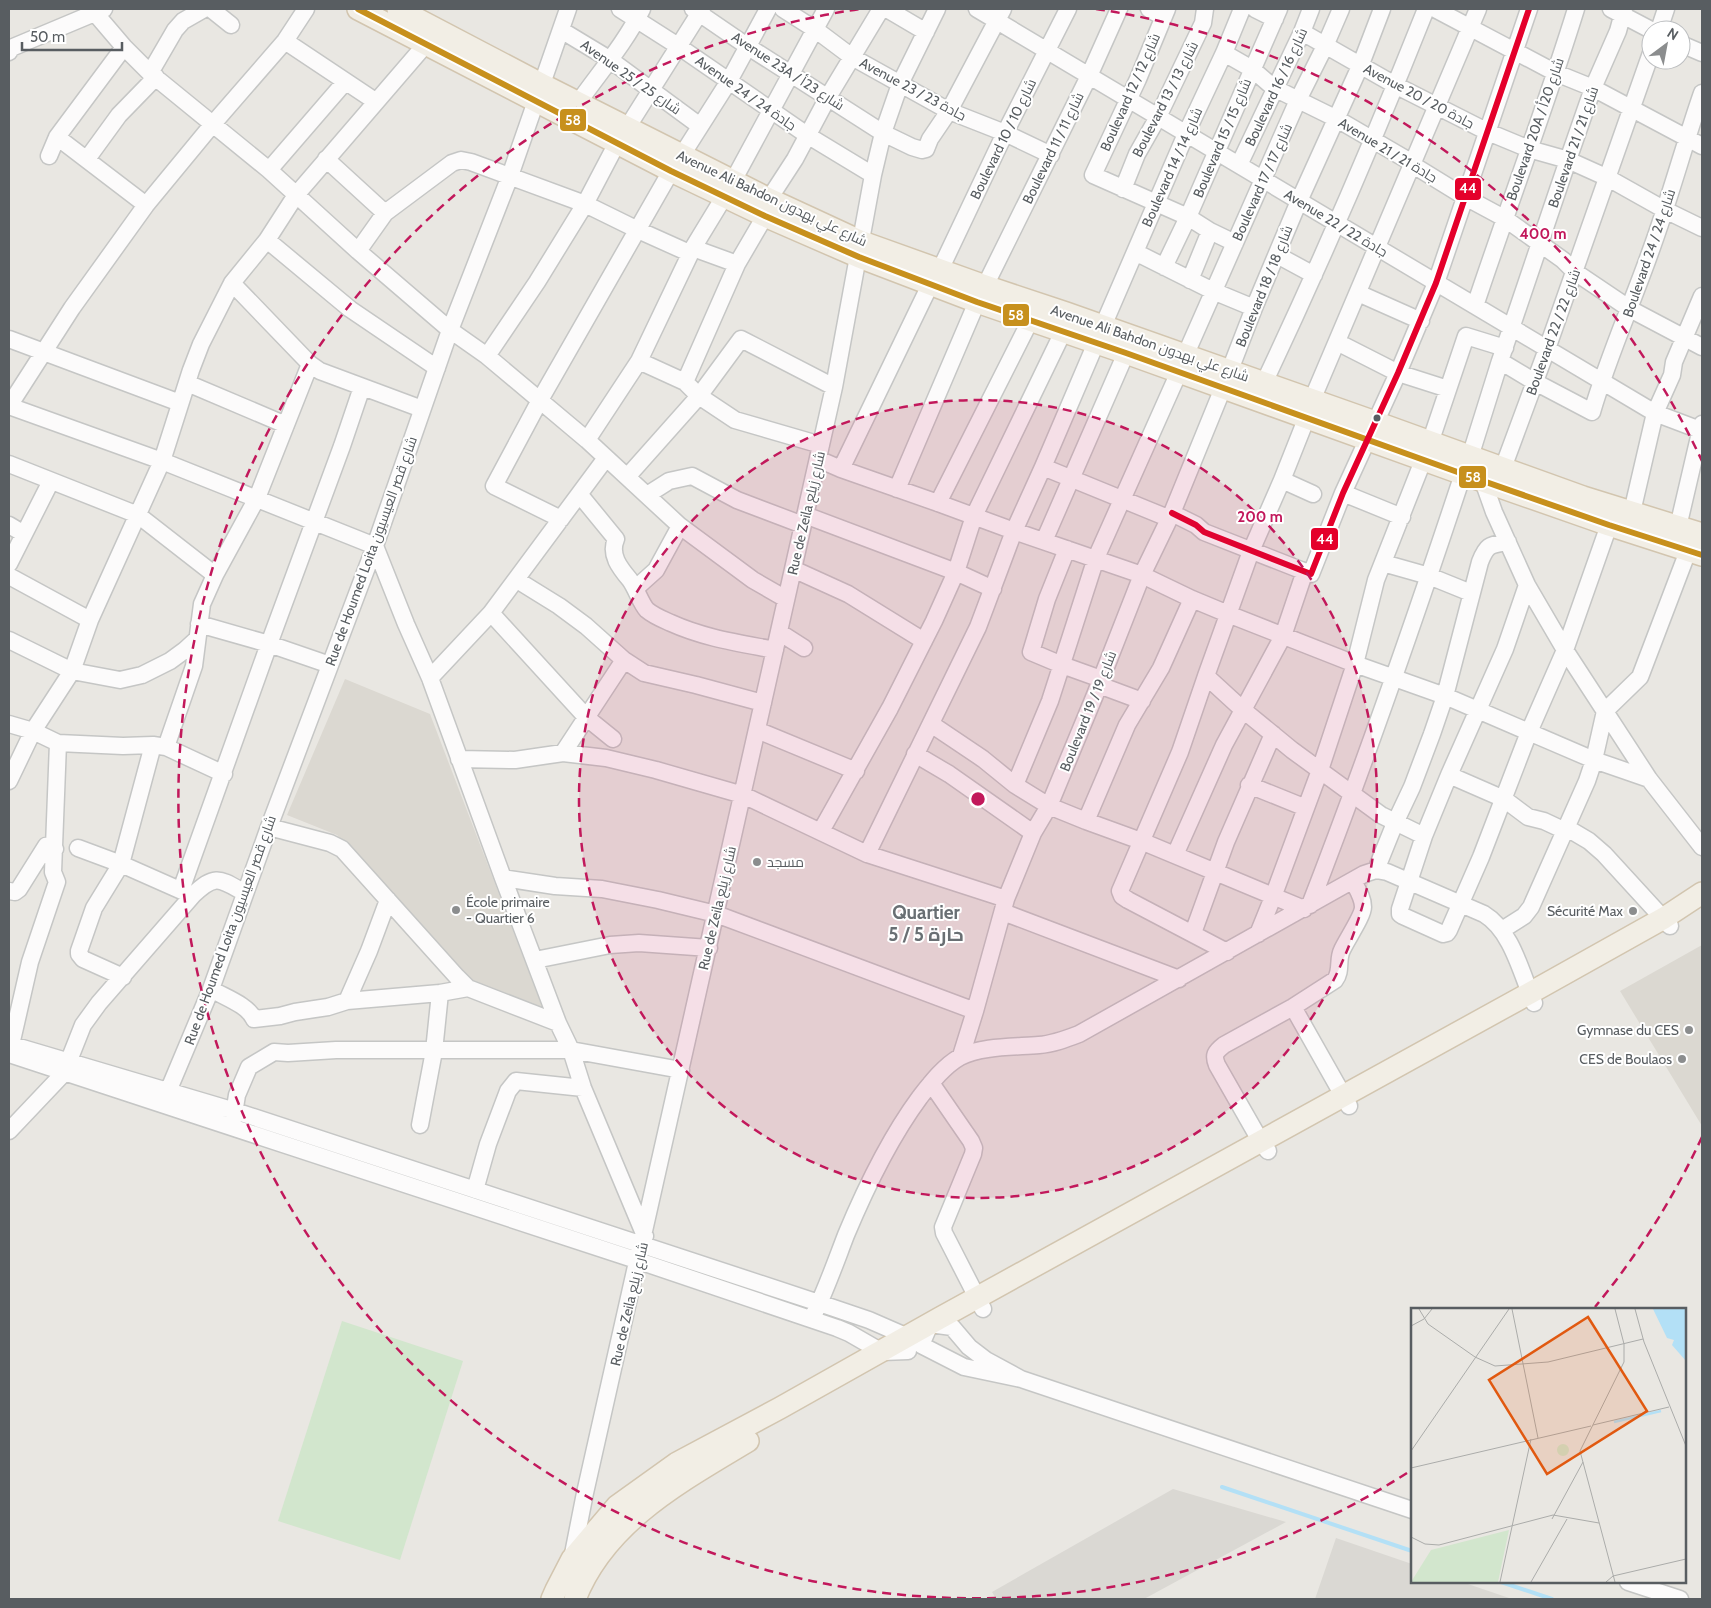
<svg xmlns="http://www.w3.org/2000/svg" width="1711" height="1608" viewBox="0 0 1711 1608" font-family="Cabin,Cairo,sans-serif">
	<rect width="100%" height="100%" fill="#e9e7e2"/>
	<path fill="#dad8d3" d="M1173,1489L1286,1522L1144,1599H996L992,1592Z
		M1336,1538L1412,1564V1582H1462L1512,1599H1315Z"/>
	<path fill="#dbd8d1" d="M345,679L430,714L543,1009L477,986L337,835L287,815Z
		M1702,945V1126L1620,991Z"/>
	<path fill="#d2e6cd" d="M342,1321L463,1361L400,1560L278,1521Z"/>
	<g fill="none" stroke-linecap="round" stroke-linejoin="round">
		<path stroke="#b3e0f6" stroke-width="4" d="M1222,1487L1412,1551
			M1501,1582L1552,1599"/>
		<defs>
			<path id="minor" d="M211,9L231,25
				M620,9L678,46L807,135L873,175
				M693,9L747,46L883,133L912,147L922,150L926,149L930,139L949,111L1003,9
				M783,9L816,30L852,57L949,111L1005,133L1051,155
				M887,9L926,32
				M977,9L1655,413L1700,430
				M1149,9L1163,17
				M1167,9L1138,79L1093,175L1188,217L1210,231L1235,243
				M1255,9L1275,19
				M1435,9L1556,73L1593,88L1702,146
				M1611,9L1651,30
				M95,13L124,47L150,73L269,170L358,251L450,330L487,356L587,440L680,526L753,580L786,599
				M561,30L609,59L700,126
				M1659,30L1666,9
				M1302,32L1395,85L1488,132L1529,149L1568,160L1608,178L1665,210L1702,228
				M285,41L375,101
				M1681,44L1702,53
				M9,52L11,48L104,9
				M1224,53L1252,69L1274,88L1337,119L1409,161L1413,165L1465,197L1504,218L1563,260L1575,272L1630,309L1702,347
				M150,73L175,30L183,21L204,9
				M578,103C599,73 626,42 642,9
				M627,128L702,9
				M57,137L146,205
				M682,155L729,81L768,9
				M49,156L57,137L124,47
				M87,159L119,115L156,77
				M326,159L385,213
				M1239,165L1302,32L1311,9
				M269,170L345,82
				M733,181L826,9
				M1123,189L1137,154L1158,117L1203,23L1205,9
				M769,199L795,159L828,97L881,9
				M267,240L350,309L437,368
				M358,251L385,213L452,163L461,160L471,162L585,204L638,230L687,252L693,248L737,264
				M1135,252L1213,291L1254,308
				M1277,255L1314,275
				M1164,267L1188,217L1279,9
				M940,270L1005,133L1068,9
				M1190,280L1210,231
				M232,283L310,364L320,371L422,409
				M985,286L1089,76L1119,9
				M1358,293L1421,321
				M1475,306C1508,207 1545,109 1576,9
				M1103,326L1186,134L1224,53L1242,9
				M9,339L180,403
				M1337,342L1398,373L1448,389
				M487,356L537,282L585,204L617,143
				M1185,356L1298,100L1325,46L1341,9
				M639,361L685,382
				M1500,361L1535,382L1592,412C1608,357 1632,304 1651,250C1670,198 1684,145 1702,93
				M187,383L286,425
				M1264,383C1322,260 1376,135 1426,9
				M1312,400L1478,9
				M9,406L162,461L375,546L406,624L430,678L503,878L558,1023L571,1050L583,1088L645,1236
				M9,406L72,308L146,205L212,125L285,41L306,9
				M1307,417L1282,480L1251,551L1206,676L1242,709L1292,750L1381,815L1424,836
				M587,440L639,361L693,248L724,197
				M821,445L735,420L699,396L741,339L834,387
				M1470,457L1500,361L1568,160L1593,88L1618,31L1624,9
				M818,459L841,469L938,503L1014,531L1142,575L1192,599L1228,614L1355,664L1445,696L1594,760L1649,779
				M9,464L138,515L215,575
				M1043,467L1168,518
				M1503,468L1547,349L1651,53
				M841,469L930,285
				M627,477L699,396L685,382L737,264L765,216
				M1282,480L1313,494
				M1483,481L1494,512L1527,585L1565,650L1649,779L1702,847
				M897,489L977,302
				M1343,493L1402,517
				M580,495L616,539C609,555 620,568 630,580C636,588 641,604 647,610C654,616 662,619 671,623C704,638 739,643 775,650
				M647,495L669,481L692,476L737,500L803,525
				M938,503L1030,321
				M1632,512L1655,413L1672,375L1674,362L1702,296
				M1172,513L1196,525L1204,532L1311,574L1343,493L1398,373L1436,283L1529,9
				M805,515L956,572L993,589
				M561,519L494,486L540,400L671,171
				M9,525L24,534
				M1678,527L1702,424
				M1044,541L1126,353
				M1067,549L1047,599L1031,652L1062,665L1101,679
				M1383,563L1429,576L1471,593
				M9,564L51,481
				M793,569L848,594L924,641
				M9,576L90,620
				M517,580L559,606L586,626L624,660L644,673L696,685L763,703
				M1527,585L1505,649L1449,775L1424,836L1400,909V914L1403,916L1443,934L1447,933L1449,930L1481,857L1529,732L1565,650L1609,525
				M636,588L656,570L680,526
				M491,613L587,718L613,739
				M199,624L269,644L330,665
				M779,632L804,648
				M9,640L72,671L120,680L142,675L170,661L185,650L197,639
				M1206,676L1180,752L1120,891L1122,896L1128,900L1227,952
				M430,678L491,613L606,458
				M1099,685L1142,701
				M9,724L33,731L58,743L123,746L153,745L166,747L224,774
				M931,724L983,759L1015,785L1049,806L1086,821L1141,841L1304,909
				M757,730L856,771
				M166,747L194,666L202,604L215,575L257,498L310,364
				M563,753L624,660
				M915,754L949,774L1033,833
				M459,759L515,760L563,753L606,758L656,770L743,795L867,854L1006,899
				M1449,775L1504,799L1528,817L1544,821L1559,828H1567L1589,841L1604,854L1670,926
				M9,781L33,731L72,671L90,620L162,461L191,370L201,344L232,283L267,240L296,195L426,44
				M1015,785L1050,701L1096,558L1179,372
				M1249,785L1306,808
				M1086,821L1127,725L1161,668L1192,599
				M269,827L330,843L342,849L457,977L468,988L558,1023
				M821,831L890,708L934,621L956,572L974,516L1063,332
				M78,848L121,864L191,895
				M867,854L978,627L1014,531L1043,467L1096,343
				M1175,855L1224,745L1283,636L1305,571
				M1376,870L1395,823L1412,787L1432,734L1445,696L1480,562C1487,544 1490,545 1508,542
				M503,878L555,886L602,889L658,900L716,914L975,1011
				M181,890L269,644L342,446L362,387
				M9,891L15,892L19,889L46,846L55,849
				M1310,905C1365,763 1415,619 1463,474
				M1003,912L1179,979
				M1502,930L1524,916L1531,907L1587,781L1594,760L1605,711L1640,677L1688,551
				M1193,933L1226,842L1273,734
				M1258,934L1273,897L1320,770L1355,664L1376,580L1430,443L1466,336L1505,348
				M535,960L610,945L639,943L709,948
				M123,977L83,959L79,954V951L94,908L121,864L153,745
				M211,989C224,997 248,1005 254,1019L280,1016L295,1012L328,1007L347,1001L440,993L468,988
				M347,1001L369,951L388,900
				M1293,1007L1349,1106
				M9,1044L235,1111L819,1303L869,1320L908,1337V1351L882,1352L849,1333L837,1328L639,1261L9,1054
				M11,1045L30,962L57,882L53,872L58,743
				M961,1056L975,1011L1006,899L1033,833L1049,806L1095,695L1142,575L1172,513L1223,388L1254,308L1299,201L1361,64L1382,9
				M931,1083L971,1141L974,1148L973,1154L943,1227L944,1233L983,1309
				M164,1101L211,989L269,827L375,546L450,330L510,176L568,9
				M233,1120L237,1095L249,1067L274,1052L288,1053L336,1050H571L681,1070
				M420,1125L434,1051L440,993
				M9,1131L64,1073L83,1025L99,1003L193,895C216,873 220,879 245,893
				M1268,1151L1261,1142L1217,1065C1213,1055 1215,1052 1224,1045L1293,1007L1335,980C1342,971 1337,960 1342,950C1347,939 1363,916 1363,907C1363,897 1357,889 1353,881
				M475,1190L488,1144L508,1091L516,1081L583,1088
				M815,1312C827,1287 836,1261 846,1235C866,1187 889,1139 920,1097C931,1083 944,1066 960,1057C980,1046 1016,1047 1039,1045C1053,1044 1066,1039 1079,1034L1364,874L1376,870L1387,872L1484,914C1512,931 1521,973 1534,1003
				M1021,1379L986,1360L969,1347L952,1327L930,1324L921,1345L964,1367L1021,1379L1412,1510
				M572,1559L585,1493L834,387L873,175L883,133L900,84L937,9
				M1628,1582L1680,1599"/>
			<path id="major" d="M358,9L671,171L765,216L859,257L977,302L1126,353L1463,474L1609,525L1702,555
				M398,9L543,85L769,199L862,242L985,286L1066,313L1375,422L1583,497L1702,534
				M552,1599L556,1590L572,1559L617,1506L677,1463L780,1408L940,1318L1530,993L1664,918L1702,893
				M575,1599C605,1522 680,1482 748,1441"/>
		</defs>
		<use href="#minor" stroke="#c5c6c5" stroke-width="19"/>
		<use href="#major" stroke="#d2c5af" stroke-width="24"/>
		<use href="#minor" stroke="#fcfbfb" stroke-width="16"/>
		<use href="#major" stroke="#f2eee5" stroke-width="21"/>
		<defs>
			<path id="bus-1" d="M358,9L671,171L765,216L859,257L977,302L1126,353L1463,474L1609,525L1702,555"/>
			<path id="bus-2" d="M1172,513L1196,525L1204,532L1311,574L1343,493L1398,373L1436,283L1529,9"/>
		</defs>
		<use href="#bus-1" stroke="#fff" stroke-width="10"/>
		<use href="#bus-2" stroke="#fff" stroke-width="10"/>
		<use href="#bus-1" stroke="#c7901d" stroke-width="6"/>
		<use href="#bus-2" stroke="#e4002b" stroke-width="6"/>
	</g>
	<circle cx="978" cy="799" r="399" fill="#c2185b" fill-opacity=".12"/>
	<g fill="none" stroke="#c2185b" stroke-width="2.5" stroke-dasharray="9 6">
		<circle cx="978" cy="799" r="399"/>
		<path d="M1702 1137A799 799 0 0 1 1595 1307M1407 1473A799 799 0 1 1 860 9M1096 9A799 799 0 0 1 1702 461"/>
	</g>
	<circle fill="#585d61" stroke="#fff" stroke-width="2" cx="1377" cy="418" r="4.5"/>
	<g fill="#8b8d8e" stroke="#fff" stroke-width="2">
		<circle cx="757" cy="862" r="5"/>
		<circle cx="456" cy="910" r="5"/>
		<circle cx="1633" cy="911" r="5"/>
		<circle cx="1689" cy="1030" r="5"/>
		<circle cx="1682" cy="1059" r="5"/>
	</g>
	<g text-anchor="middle" stroke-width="4" stroke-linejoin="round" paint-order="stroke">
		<g font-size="14" fill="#585d61" stroke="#fff">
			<text transform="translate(788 71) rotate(33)" y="5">Avenue 23A / شارع 23أ</text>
			<text transform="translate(631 77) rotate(35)" y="5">Avenue 25 / شارع 25</text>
			<text transform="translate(1276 87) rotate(-65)" y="5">Boulevard 16 / شارع 16</text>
			<text transform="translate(913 89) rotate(28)" y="5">Avenue 23 / جادة 23</text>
			<text transform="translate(1130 92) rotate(-66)" y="5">Boulevard 12 / شارع 12</text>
			<text transform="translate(746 93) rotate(35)" y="5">Avenue 24 / جادة 24</text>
			<text transform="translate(1419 96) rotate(28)" y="5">Avenue 20 / جادة 20</text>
			<text transform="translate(1165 99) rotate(-63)" y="5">Boulevard 13 / شارع 13</text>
			<text transform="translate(1535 129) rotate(-71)" y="5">Boulevard 20A / شارع 20أ</text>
			<text transform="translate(1222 138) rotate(-67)" y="5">Boulevard 15 / شارع 15</text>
			<text transform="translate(1003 139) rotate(-64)" y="5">Boulevard 10 / شارع 10</text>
			<text transform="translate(1573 147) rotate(-71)" y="5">Boulevard 21 / شارع 21</text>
			<text transform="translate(1053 148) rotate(-64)" y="5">Boulevard 11 / شارع 11</text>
			<text transform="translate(1388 150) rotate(31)" y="5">Avenue 21 / جادة 21</text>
			<text transform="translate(1172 167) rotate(-66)" y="5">Boulevard 14 / شارع 14</text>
			<text transform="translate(1262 182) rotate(-66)" y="5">Boulevard 17 / شارع 17</text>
			<text transform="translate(772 198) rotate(25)" y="5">Avenue Ali Bahdon شارع علي بهدون</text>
			<text transform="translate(1336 223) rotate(31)" y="5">Avenue 22 / جادة 22</text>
			<text transform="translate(1649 253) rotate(-71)" y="5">Boulevard 24 / شارع 24</text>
			<text transform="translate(1264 286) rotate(-68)" y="5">Boulevard 18 / شارع 18</text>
			<text transform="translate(1553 332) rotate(-70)" y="5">Boulevard 22 / شارع 22</text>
			<text transform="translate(1150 343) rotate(19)" y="5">Avenue Ali Bahdon شارع علي بهدون</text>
			<text transform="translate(806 513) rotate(-77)" y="5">Rue de Zeila شارع زيلع</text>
			<text transform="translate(371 551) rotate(-70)" y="5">Rue de Houmed Loita شارع قصر العيسيون</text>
			<text transform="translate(1088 711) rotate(-68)" y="5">Boulevard 19 / شارع 19</text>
			<text transform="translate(717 908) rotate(-77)" y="5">Rue de Zeila شارع زيلع</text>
			<text transform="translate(230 930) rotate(-70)" y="5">Rue de Houmed Loita شارع قصر العيسيون</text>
			<text transform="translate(629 1304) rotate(-77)" y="5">Rue de Zeila شارع زيلع</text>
		</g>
		<g font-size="14" fill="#585d61" stroke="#fff" text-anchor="end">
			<text x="767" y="867" text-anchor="start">مسجد</text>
			<text x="466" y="907" text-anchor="start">École primaire<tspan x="466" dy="16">- Quartier 6</tspan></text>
			<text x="1623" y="916">Sécurité Max</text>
			<text x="1679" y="1035">Gymnase du CES</text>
			<text x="1672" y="1064">CES de Boulaos</text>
		</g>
		<g font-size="19" font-weight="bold" fill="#696f73" stroke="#fff">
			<text x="926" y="919">Quartier<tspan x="926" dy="22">5 / حارة 5</tspan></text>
		</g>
	</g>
	<g transform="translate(1411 1308)">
		<rect width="275" height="275" fill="#e9e7e2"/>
		<path d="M146 142a6 6 0 1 1 12 0a6 6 0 1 1-12 0ZM98,222L87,274H0L20,242Z" fill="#d2e6cd"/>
		<path d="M242,1H275V53L261,37L263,32L256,30Z" fill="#b3e0f6"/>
		<path fill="none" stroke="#b3e0f6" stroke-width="2.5" d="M203,114L250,103"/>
		<path fill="none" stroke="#abacaa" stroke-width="1" d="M8,1L17,16L64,49L84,58L137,54L232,31M101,1L127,130M204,1L213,36V54L169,143L204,274M224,1L233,34L275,138M0,18L13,11L21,1M182,117L258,99M0,143L98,1M0,160L180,118M141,211L172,154M0,229L14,236L28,237L142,207L188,215M89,274L120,131M120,274L156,211M195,274L202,268L275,251"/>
		<path fill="#e15910" fill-opacity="0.15" stroke="#e15910" stroke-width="2.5" d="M177,9L236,103L136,166L78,72Z"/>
		<rect width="275" height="275" fill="none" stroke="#585d61" stroke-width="2.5"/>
	</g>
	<circle cx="978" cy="799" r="8" fill="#c2185b" stroke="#fff" stroke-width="2.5"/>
	<g font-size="15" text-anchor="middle" font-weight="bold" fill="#c2185b" stroke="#fff" stroke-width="4" stroke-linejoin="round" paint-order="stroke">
		<text x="1543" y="239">400 m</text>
		<text x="1260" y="522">200 m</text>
	</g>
	<g stroke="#fff" stroke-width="2">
		<rect x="559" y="108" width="28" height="24" rx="5" fill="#c7901d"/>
		<rect x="1454" y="177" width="28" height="24" rx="5" fill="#e4002b"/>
		<rect x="1002" y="303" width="28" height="24" rx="5" fill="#c7901d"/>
		<rect x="1458" y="465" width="29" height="24" rx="5" fill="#c7901d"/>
		<rect x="1310" y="527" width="29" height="24" rx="5" fill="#e4002b"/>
	</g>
	<g font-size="14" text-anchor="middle" font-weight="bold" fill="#fff">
		<text x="573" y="125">58</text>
		<text x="1468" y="193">44</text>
		<text x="1016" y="320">58</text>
		<text x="1473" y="482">58</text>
		<text x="1325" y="544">44</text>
	</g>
	<rect width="1711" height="1608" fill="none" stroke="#585d61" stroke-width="20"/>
	<g transform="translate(1666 45) rotate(32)"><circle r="24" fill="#ffffff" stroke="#bcbec0"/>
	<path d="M0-4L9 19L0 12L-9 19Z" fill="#8b8d8e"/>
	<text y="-8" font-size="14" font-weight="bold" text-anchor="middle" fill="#585d61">N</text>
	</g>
	<path d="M22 42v8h100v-8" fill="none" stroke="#585d61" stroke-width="2.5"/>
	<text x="30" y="42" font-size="15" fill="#585d61" stroke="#ffffff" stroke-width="4" paint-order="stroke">50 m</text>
</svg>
